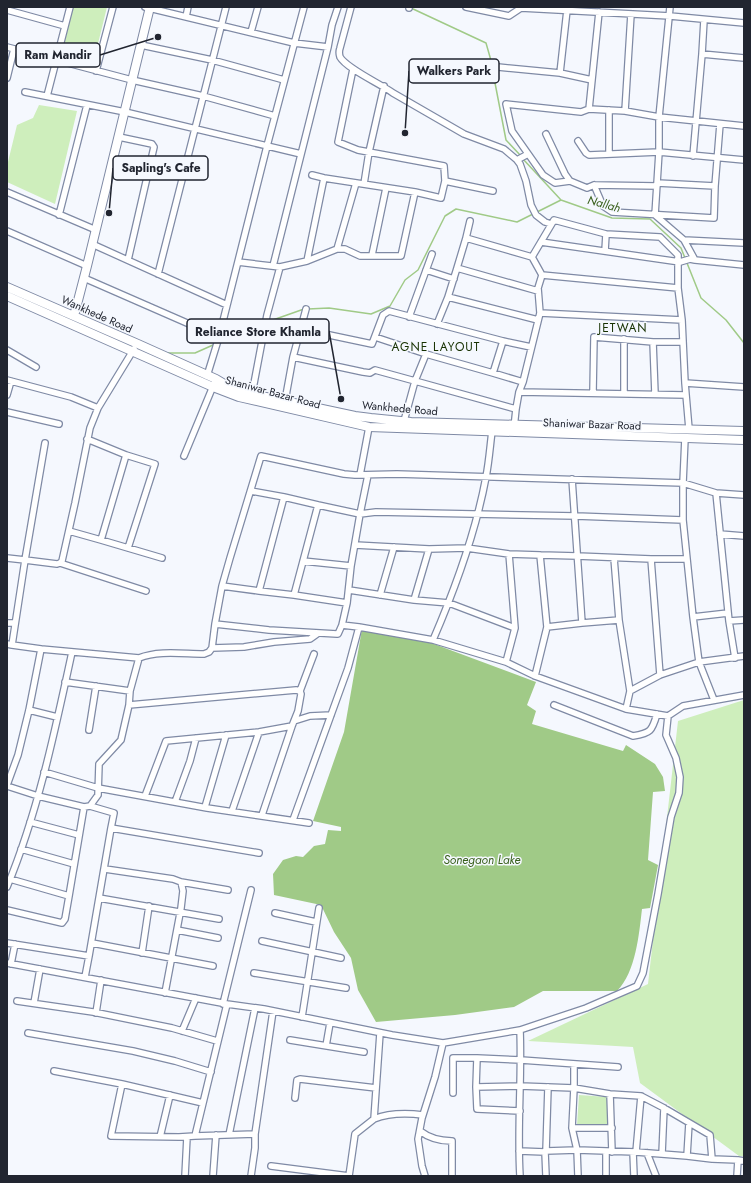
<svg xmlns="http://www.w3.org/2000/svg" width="751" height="1183" font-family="Jost,sans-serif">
	<rect width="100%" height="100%" fill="#f5f8fe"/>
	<path fill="#ceeebc" d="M73,7H107L93,64L61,57Z
		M39,105L77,111L55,204L7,182V166L17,125L33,118Z
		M744,700V1156H739L640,1083L633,1047L528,1041L648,984L678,721Z
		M579,1095L608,1097L609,1125H577Z"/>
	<path fill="#a0ca87" d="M362,629L426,641L536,682L527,705L536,711L532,724L623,751L626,745L655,764L663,777L665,791L653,792L648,860L658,865L650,908L642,909C639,934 636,972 617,991H543L514,1007L455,1015L376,1022L358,990L351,958L334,932L321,905L274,895L273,874L283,860L296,856L303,857L314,846L325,844L328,830L341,831V827L313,821L344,732Z"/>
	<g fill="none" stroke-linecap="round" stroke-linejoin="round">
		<path stroke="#a0ca87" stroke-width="1.5" d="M411,8L486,43L490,57L506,140L521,156
			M523,159L561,200L612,218L650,219L681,248L701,298L726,320L744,343
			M308,309L329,308L371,314L390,306L405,280L418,270L445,216L456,209L517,222L561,200
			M270,321L304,309
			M221,342L262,324
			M168,353H195L213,345"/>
		<defs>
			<path id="street" d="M145,7L294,43L328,47
				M351,7L340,48C339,51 339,54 340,57C347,69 381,84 393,93L464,134L504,149L517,160L520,164L526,181L531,205L536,215L545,222L551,224
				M466,7L509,16L521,8L670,16L744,23
				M670,7L659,117L744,126
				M409,8V7
				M7,10L65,26
				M567,10L560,73L592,80
				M599,12L589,109L625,111
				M631,14L625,111L659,117V152L744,160
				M186,17L188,7
				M704,20L702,54L744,58
				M251,32L258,7
				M141,45L212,60L284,80
				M7,47L132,80L203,96L275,116
				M498,67L560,73
				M353,69L338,142L358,150L444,166L445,181L493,191
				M96,71L113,7
				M7,78L14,49
				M25,92L125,112L301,154
				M47,96L70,7
				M589,109L581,112L506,104L512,131L543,175L555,183L570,181L587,188L594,185L657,186
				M609,110V154
				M546,134L565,174L570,181
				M119,137L152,144L154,147L128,260
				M578,141L586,153L589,155L659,152L655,215L684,240L744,243
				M693,156L702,54
				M517,160L528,154
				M312,175L324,178L415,192L441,198L445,181
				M657,183L715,186
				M364,184L369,152L384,86
				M594,185L603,206L612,212L714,218L715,186L720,124
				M7,192L96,230
				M59,215L87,105
				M470,221L466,238L532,257L542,275L538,288L540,313L523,382
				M7,231L87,266
				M466,238L457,268L538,291
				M684,240L695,260L744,265
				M541,242L680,262L690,259L695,260
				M92,244L227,305
				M337,249H345L360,256H401L415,192
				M605,251L606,234
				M372,255L386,188
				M532,257L554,220L606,234L660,237L678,255V288L682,320L685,383
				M307,261L324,178
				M238,262L280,267L307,261L337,249L356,183
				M273,266L328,47L332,25L338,7
				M457,268L448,297L538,320
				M426,270L454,279
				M158,274L226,7
				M542,275L678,288
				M84,278L219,337
				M540,313L682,320
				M409,317L432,254
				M437,324L448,297
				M301,329L372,344L383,315L389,311L503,341L493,373L426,354L375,337
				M624,339V393
				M503,341L531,347
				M653,342L655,394
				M7,350L36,367
				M293,357L306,309
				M493,373L523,382L519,392
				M207,376L219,337L267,146L304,7
				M7,380L71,397L98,408
				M593,392L594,337L653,342H683
				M252,394L267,315L280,267
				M7,395L11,381
				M285,401L293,357L363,372L370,373L375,370L415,381L426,354
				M7,412L59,424
				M404,421L415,381L516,409
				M514,428L516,409L519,392L686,395
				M689,429L685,383L744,387
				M685,438L683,483L716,493L744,495
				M126,455L155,464L128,548
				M184,456L216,379
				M360,475L369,427
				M572,479L582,623L619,620L630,691
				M716,493L729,621L735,658
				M318,505L360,514L368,475
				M69,531L101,540L126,455L87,439
				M720,534L744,536
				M101,540L162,558
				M355,545L429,549L467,548L509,554L540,555L577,556L651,559H687
				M509,554L515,628
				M7,558L25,560L45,443
				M614,558L619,620
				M651,559L660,675
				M60,563L146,591
				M351,566L360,514L376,512L576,516L683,520
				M222,586L259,591L284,497L251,491
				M349,590L414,600L429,549
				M259,591L294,595L318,505L284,497
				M294,595L347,603L351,566L303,561
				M380,595L394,547
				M414,600L449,603L515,628L506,662
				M693,617L728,613
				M729,621L744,620
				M7,623H15
				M342,625L347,603
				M547,627L582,623
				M433,640C455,589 476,531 486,477C489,462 490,447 492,431
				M7,644L12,645L25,560L57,564L60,563L62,561L75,503L90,428L98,408L134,349
				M12,645L41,649L139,658C159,650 183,654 204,654L209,652L212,648L215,624
				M212,648L244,647L274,642L310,639L317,634
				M535,676L547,627L540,555
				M65,682L130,691L139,658
				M300,691L314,654
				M129,705L296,690L300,691L301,694L298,711L292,726L259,732L166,741L145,796
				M554,705L633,736C651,733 652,731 657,714
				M626,709L535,676L506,662L433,640L359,627L342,625L338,634H337L269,630L215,624L222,586L230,558L261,456L344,474L355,475L397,474L683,483V520L693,617L699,662L744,656
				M29,710L57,717
				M668,716L626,709L630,691L660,675L699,662L714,700
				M294,721L310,716L331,715
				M89,730L96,686
				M44,772L98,788L207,808L309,823
				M7,785L18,755L29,710L41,649
				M7,786L38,796L84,807L90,806L114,813L111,828
				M175,802L190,761L196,738
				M90,806L98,795L99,764L121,740L129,705L130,691
				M205,807L226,735
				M232,811L259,732
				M262,815L292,726
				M293,820L348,668L359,627
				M30,822L79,835
				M21,849L74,864
				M105,869L173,879L181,882L183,891L181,908L165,993
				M10,879L69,896L84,807
				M181,882L228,890
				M7,887C38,812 55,731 72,652
				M99,898L219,919
				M7,910L62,923L65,919L69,896
				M275,913L316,922
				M177,930L218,938
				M262,941L341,958
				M7,943L89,956L111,828L259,853
				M92,943L213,966
				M142,953L149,906
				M7,963L227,1004L264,1009L392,1035L443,1043L520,1030
				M11,964L15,944
				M254,973L346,988
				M85,977L89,956
				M17,1001L93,1012L172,1028L217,1041
				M34,1003L40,969
				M223,1004L251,890
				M96,1013L101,980
				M302,1017L319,908
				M182,1031L196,998
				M28,1033L133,1051L175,1061L211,1072
				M290,1040L364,1052
				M326,1046L330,1023
				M574,1064V1088L520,1086L476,1087L477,1058L521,1060L618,1067
				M54,1071L122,1084L203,1103
				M122,1084L111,1136L179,1137L195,1136L227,1004
				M476,1087L477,1109L520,1111
				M453,1093V1058H477
				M610,1094L612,1152
				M295,1098L297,1080L300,1079L376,1088
				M374,1119C389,1113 407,1113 423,1115
				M572,1128L577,1150L578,1176
				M612,1128H572L574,1088L610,1094L641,1096L664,1108L710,1135L712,1159L687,1156L689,1123
				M420,1131C429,1138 440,1141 452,1141V1176
				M229,1135L255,1008
				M195,1136L255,1134L273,1011
				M160,1137L170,1095
				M519,1151L545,1152L546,1151L577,1150L636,1152L687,1156
				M546,1151L548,1087
				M545,1152L546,1176
				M633,1152L634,1176
				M636,1152L641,1096
				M647,1153L656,1176
				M662,1154L664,1108
				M712,1159L738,1160
				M271,1166L349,1176
				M185,1176L187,1137
				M213,1176L216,1135
				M251,1176L255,1148V1134
				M349,1176L355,1134L374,1119L380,1033
				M425,1176L422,1166L418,1139L422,1118L435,1077L443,1043
				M520,1176C517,1127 522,1079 520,1030L586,1008L637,986L643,973L658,894L671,817L679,793L680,777L676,758L666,735L668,716L683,706L744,695
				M606,1176V1151
				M737,1176L738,1160L744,1161"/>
			<path id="secondary" d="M7,287L138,344L216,379L231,388L252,394L355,416L371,418L411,422L744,431
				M7,296L213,387L239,397L369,427L744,440
				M74,316L87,266L150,7"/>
		</defs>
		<use href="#street" stroke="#7f8aa5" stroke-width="8"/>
		<use href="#secondary" stroke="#7f8aa5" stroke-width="10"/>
		<use href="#street" stroke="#fff" stroke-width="5.5"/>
		<use href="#secondary" stroke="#fff" stroke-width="8"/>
	</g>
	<g text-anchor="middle" stroke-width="3" stroke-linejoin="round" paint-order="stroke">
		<g font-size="11" fill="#212530" stroke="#f5f8fe">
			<text transform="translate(97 314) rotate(24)" y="4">Wankhede Road</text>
			<text transform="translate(273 392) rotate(15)" y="4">Shaniwar Bazar Road</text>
			<text transform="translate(400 408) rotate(5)" y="4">Wankhede Road</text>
			<text transform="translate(592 424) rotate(2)" y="4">Shaniwar Bazar Road</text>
		</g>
		<g font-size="12" font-style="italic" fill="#39601d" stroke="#f5f8fe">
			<text transform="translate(604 204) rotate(15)" y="4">Nallah</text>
			<text x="482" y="864">Sonegaon Lake</text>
		</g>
		<g font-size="12" letter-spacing="1" fill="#173101" stroke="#f5f8fe">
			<text x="623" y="332">JETWAN</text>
			<text x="436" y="351">AGNE LAYOUT</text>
		</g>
	</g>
	<path fill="none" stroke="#212530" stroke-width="1.5" d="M158 37L100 55M405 133L409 71M109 213L113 168M341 399L329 331"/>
	<g fill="#212530" stroke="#f5f8fe" stroke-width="1.5">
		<circle cx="158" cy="37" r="4"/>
		<circle cx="405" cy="133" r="4"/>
		<circle cx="109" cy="213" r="4"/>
		<circle cx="341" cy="399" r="4"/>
	</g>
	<g fill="#f5f8fe" stroke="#212530" stroke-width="1.5">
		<rect x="16" y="43" width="84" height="24" rx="4"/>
		<rect x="409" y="59" width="90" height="24" rx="4"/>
		<rect x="113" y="156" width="95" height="24" rx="4"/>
		<rect x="187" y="319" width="142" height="24" rx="4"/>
	</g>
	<g font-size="12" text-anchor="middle" font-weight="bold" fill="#212530">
		<text x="58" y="59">Ram Mandir</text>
		<text x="454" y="75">Walkers Park</text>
		<text x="161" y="172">Sapling's Cafe</text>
		<text x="258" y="336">Reliance Store Khamla</text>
	</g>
	<rect width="751" height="1183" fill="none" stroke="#212530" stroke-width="16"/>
</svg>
